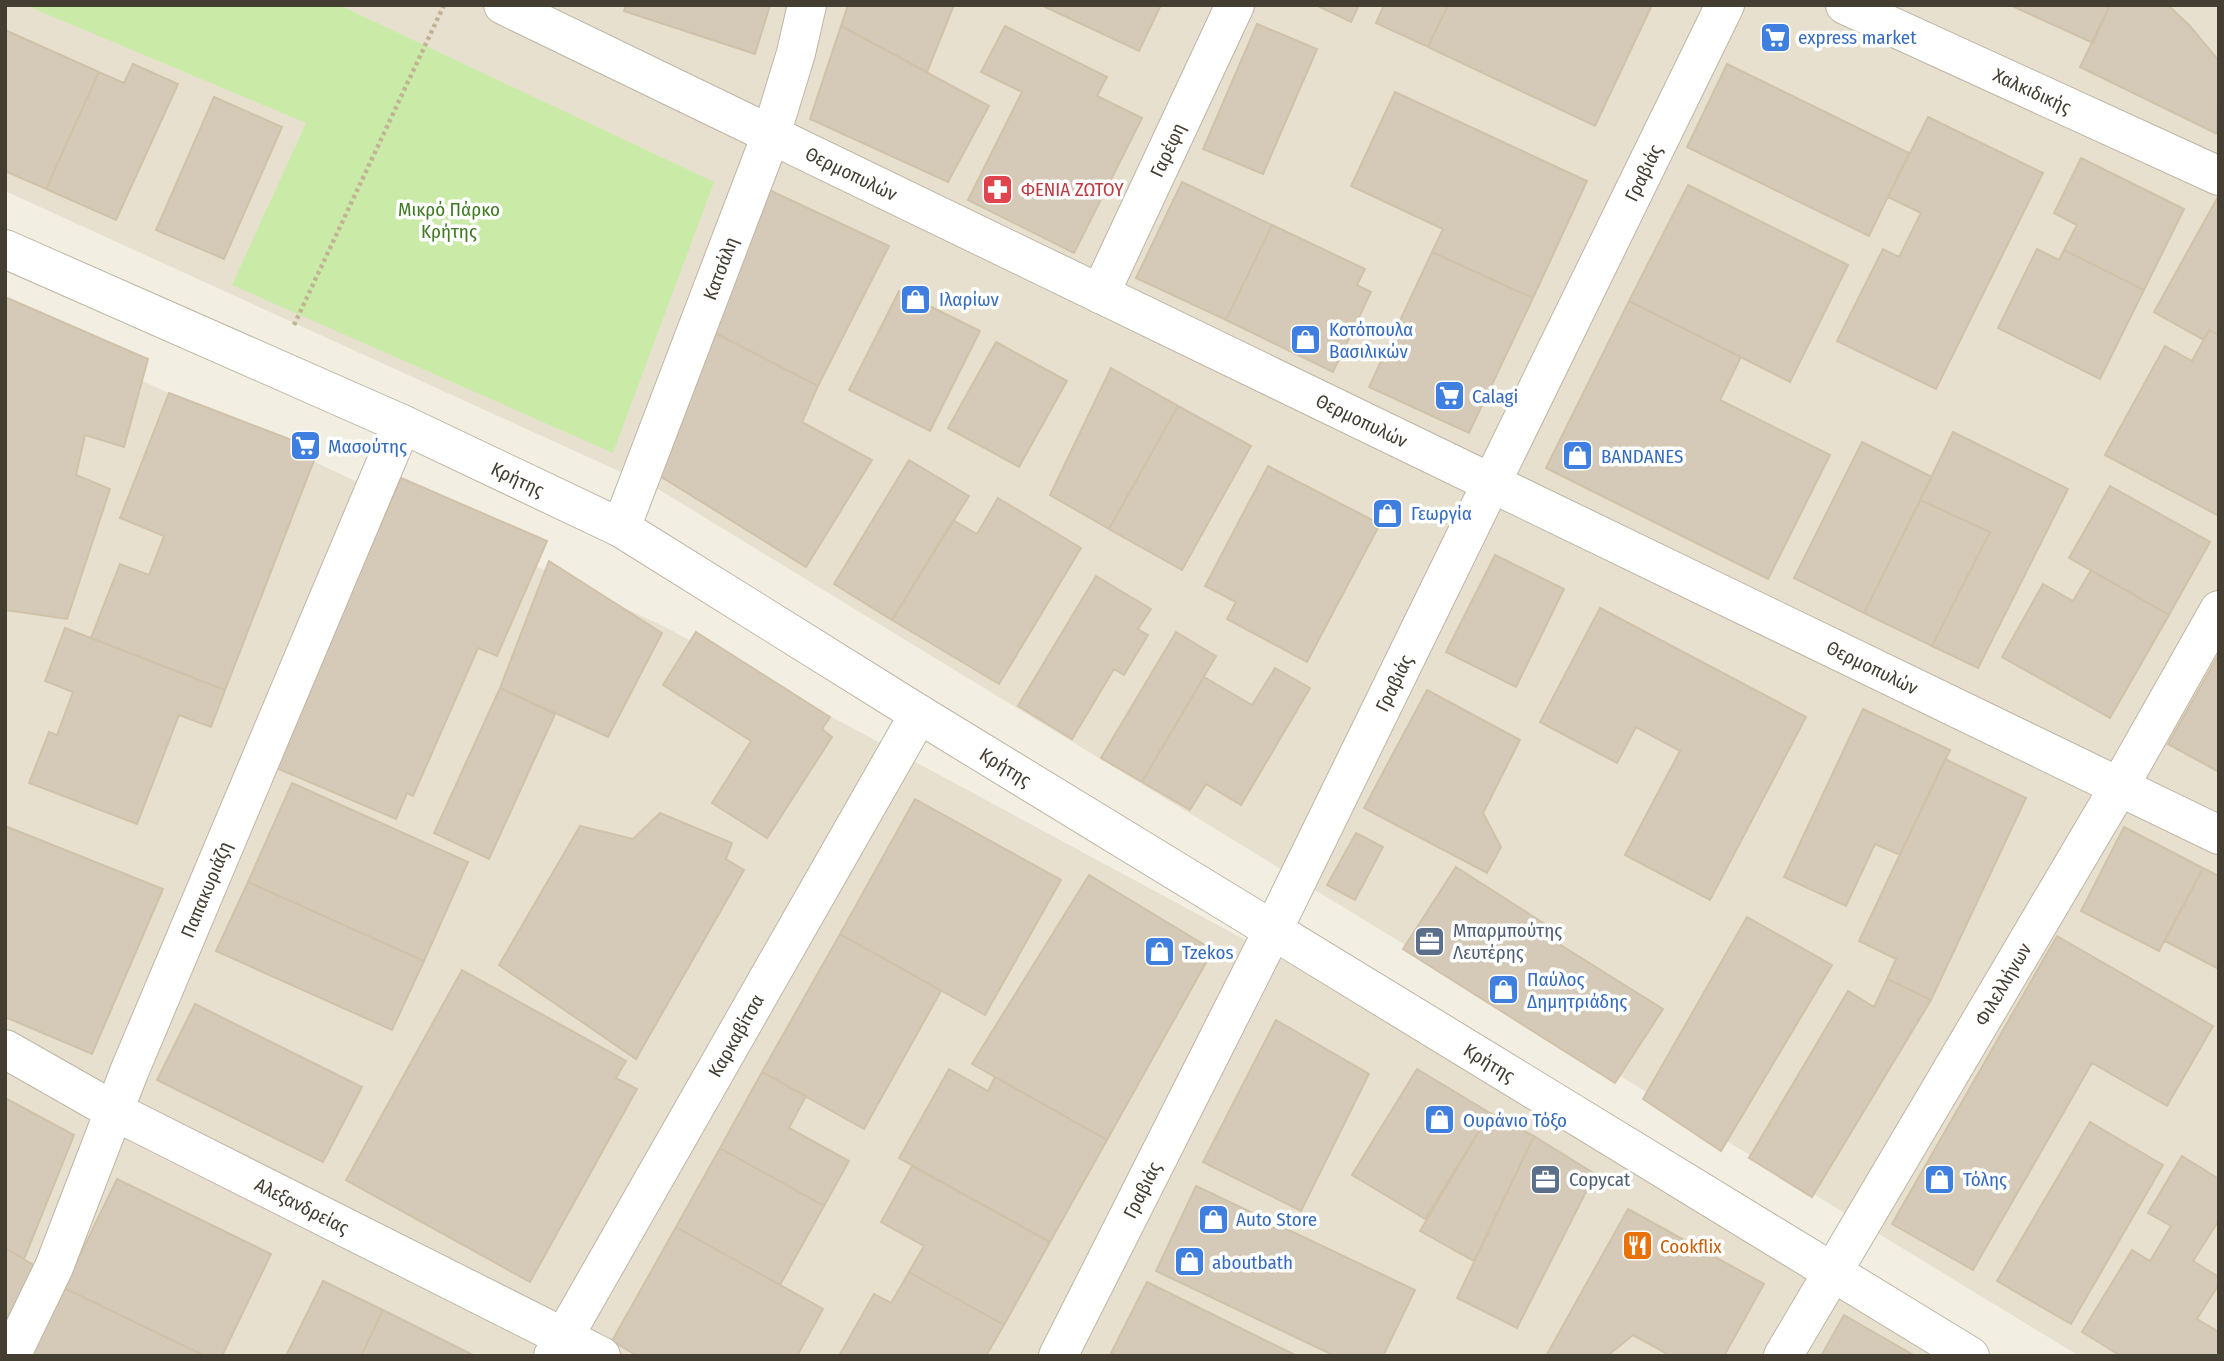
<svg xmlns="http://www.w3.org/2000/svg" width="2224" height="1361" font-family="'Fira Sans Condensed',sans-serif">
	<rect width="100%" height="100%" fill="#f3eee2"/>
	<path fill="#e7e0cf" d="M5,5H2219V1356H2079L658,489L5,191Z
		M5,316L665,627L1316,978L1933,1356H5Z"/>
	<path fill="#caeba7" d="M25,5H339L714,182L613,453L232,285L306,123Z"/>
	<path fill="#d4cab7" stroke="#d0c2a9" stroke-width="2" d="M626,5H770L755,54L624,11Z
		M848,5H954L927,72L841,26Z
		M1041,5H1161L1139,51Z
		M1316,5H1359L1351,22Z
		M1384,5H1448L1428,47L1376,23Z
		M1448,5H1652L1595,126L1428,47Z
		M2010,5H2110L2093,43Z
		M2110,5H2168L2190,26L2219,61L2217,134L2080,67Z
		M1257,24L1317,49L1263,174L1203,149Z
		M841,26L989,106L948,182L810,119Z
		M1005,26L1107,77L1097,96L1142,118L1074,253L968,200L1022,92L981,72Z
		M5,30L99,72L46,189L5,171Z
		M133,64L178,84L116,220L46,189L99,72L124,83Z
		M1727,64L1909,153L1869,236L1687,147Z
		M1395,92L1587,181L1533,298L1432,252L1443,229L1351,186Z
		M214,97L282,127L224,259L156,230Z
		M1928,117L2043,173L1936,389L1837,341L1883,249L1899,257L1921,213L1888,197Z
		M2081,158L2184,209L2144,290L2064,250L2077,225L2054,213Z
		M1182,182L1272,225L1226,320L1136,278Z
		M1688,185L1848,265L1790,382L1629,301Z
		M767,189L889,246L818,386L715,333Z
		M2219,195V335L2209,330L2204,340L2154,312Z
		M1272,225L1365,269L1357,285L1371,292L1333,372L1226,320Z
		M2037,249L2059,260L2064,250L2144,290L2100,379L1998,328Z
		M1432,252L1533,298L1469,433L1369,387Z
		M899,291L980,331L930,431L849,390Z
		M5,297L148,359L124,447L85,435L76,475L110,489L67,619L5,610Z
		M1629,301L1741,357L1720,400L1830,455L1768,579L1546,468Z
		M2209,330L2219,335V516L2105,455L2165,346L2192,361Z
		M715,333L818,386L802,422L872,460L806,567L660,476Z
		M996,342L1067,381L1019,467L948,428Z
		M1111,368L1178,406L1109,529L1050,495Z
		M169,393L318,450L225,690L91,638L120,564L149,575L164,536L120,518Z
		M1178,406L1251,446L1182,570L1109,529Z
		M1953,432L2068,489L1978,668L1932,646L1990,532L1920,500Z
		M1862,442L1932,477L1864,613L1794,578Z
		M909,460L969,496L892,620L834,584Z
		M1268,466L1380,524L1307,662L1227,619L1236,602L1205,586Z
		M401,478L547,541L497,656L478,648L413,796L407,793L396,819L274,767Z
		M2110,486L2210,542L2169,615L2069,558Z
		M998,498L1081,548L999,684L892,620L953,520L977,534Z
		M1920,500L1990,532L1932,646L1864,613Z
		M1495,555L1564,589L1516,687L1446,652Z
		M549,561L662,633L608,737L500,688Z
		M2091,570L2169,615L2110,718L2002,657L2043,584L2073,601Z
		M1096,576L1151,609L1138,629L1148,635L1124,675L1114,669L1072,739L1018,706Z
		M1600,608L1806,717L1710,900L1625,855L1680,751L1636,727L1617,763L1540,722Z
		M65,628L225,690L211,727L179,715L137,824L29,783L49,732L57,735L73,692L45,681Z
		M696,632L830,717L822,729L832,737L767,838L712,803L751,741L663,685Z
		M1176,632L1216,656L1142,782L1101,758Z
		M2219,654V772L2168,744Z
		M1275,668L1310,688L1241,805L1206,784L1190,810L1142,782L1204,677L1252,705Z
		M500,688L555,714L489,859L434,833Z
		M1427,690L1520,740L1483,813L1501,847L1487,873L1364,808Z
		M1863,709L1950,750L1900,855L1875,844L1846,906L1784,877Z
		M1945,759L2026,798L1931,1000L1887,979L1896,959L1859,941Z
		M292,783L468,862L424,961L248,882Z
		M915,799L1061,880L985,1015L840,934Z
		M660,813L732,843L726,859L744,870L636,1059L499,965L580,826L633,839Z
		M5,826L163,889L92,1054L5,1017Z
		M2124,827L2203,868L2159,951L2081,911Z
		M1356,833L1383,847L1355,900L1327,885Z
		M1456,867L1548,926L1543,934L1663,1009L1615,1083L1403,949Z
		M2203,868L2219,876V969L2165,941Z
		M1089,875L1213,950L1107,1140L972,1064Z
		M248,882L424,961L392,1030L216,951Z
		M1747,917L1832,965L1721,1151L1643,1099Z
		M840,934L941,991L864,1129L762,1072Z
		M2057,936L2213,1026L2167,1106L2092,1063L1973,1270L1892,1224Z
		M462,970L626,1061L616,1078L637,1089L530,1282L346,1180Z
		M1887,979L1931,1000L1812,1197L1749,1158L1848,991L1874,1007Z
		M195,1004L362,1087L323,1162L157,1080Z
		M1276,1020L1369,1074L1301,1211L1203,1162Z
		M949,1069L988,1091L995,1077L1107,1140L1050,1242L899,1158Z
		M1417,1069L1490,1113L1425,1219L1352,1175Z
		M762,1072L806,1096L789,1128L849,1161L824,1206L720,1148Z
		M5,1098L74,1135L24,1259L5,1248Z
		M1490,1113L1534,1136L1474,1261L1420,1231Z
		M2090,1122L2163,1165L2071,1324L1997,1281Z
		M1534,1136L1595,1174L1517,1328L1457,1298Z
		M720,1148L824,1206L780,1285L676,1227Z
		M2182,1156L2219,1179V1220L2193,1261L2219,1277V1284L2197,1319L2219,1332V1356H2121L2082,1332L2132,1250L2150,1261L2171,1226L2148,1213Z
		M912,1166L1050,1242L1004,1325L909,1272L924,1246L881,1222Z
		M117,1179L271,1254L222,1356H205L64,1288Z
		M1196,1186L1415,1290L1383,1356H1335L1156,1271Z
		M1628,1209L1764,1284L1724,1356H1671L1633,1335L1607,1356H1546Z
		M676,1227L823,1309L797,1356H638L612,1341Z
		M5,1248L37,1267L5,1321Z
		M909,1272L1004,1325L986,1356H839L874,1294L891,1303Z
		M323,1281L383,1310L361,1356H286Z
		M1147,1282L1297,1356H1117L1111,1353Z
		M64,1288L205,1356H31Z
		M383,1310L475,1356H361Z
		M1844,1315L1915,1356H1821Z"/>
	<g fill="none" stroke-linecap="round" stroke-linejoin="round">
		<defs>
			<g id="minor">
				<path id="s1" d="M503,5L2219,835"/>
				<path id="s2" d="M1845,5L2219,176"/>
				<path id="s3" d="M5,249L402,424L621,528L919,714L1970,1356"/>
				<path id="s4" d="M1100,294L1235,5"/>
				<path id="s5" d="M621,528L771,135L796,53L807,5"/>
				<path id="s6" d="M5,1049L114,1111L601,1356"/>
				<path id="s7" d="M11,1356L54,1267L129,1072L402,424"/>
				<path id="s8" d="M553,1356L919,714"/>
				<path id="s9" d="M1058,1356L1273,930L1725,5"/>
				<path id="s10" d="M1783,1356L2119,787L2219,610"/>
			</g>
		</defs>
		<use href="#minor" stroke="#beb6a4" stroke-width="40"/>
		<path stroke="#c1b394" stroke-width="4.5" stroke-dasharray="3.5 3.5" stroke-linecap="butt" d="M294,325L444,5"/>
		<use href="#minor" stroke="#fff" stroke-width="38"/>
	</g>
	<defs>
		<symbol id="supermarket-square" viewBox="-11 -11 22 22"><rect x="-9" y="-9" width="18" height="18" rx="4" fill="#3f7fe0" stroke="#fff"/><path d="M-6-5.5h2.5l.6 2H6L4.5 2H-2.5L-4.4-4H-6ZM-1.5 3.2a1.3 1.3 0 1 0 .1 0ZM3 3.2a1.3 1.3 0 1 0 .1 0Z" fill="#fff"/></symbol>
		<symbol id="pharmacy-square" viewBox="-11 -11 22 22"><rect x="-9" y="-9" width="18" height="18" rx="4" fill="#e0444e" stroke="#fff"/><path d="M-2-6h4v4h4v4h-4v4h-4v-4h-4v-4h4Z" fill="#fff"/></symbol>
		<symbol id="shop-square" viewBox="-11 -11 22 22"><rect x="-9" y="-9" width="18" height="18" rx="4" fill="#3f7fe0" stroke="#fff"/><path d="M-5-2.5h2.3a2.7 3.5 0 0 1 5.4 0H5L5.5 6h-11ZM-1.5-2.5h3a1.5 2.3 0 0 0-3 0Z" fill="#fff"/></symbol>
		<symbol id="office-square" viewBox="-11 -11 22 22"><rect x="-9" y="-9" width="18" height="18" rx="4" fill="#5c6f8a" stroke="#fff"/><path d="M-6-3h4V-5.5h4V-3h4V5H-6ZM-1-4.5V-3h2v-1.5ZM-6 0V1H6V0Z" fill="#fff"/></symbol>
		<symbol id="restaurant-square" viewBox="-11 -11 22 22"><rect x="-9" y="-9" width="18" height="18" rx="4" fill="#e8710a" stroke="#fff"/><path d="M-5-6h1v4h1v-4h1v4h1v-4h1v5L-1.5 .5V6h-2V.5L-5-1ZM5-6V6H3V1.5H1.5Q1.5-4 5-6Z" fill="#fff"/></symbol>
	</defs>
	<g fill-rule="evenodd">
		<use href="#supermarket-square" x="1758" y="20" width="35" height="35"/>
		<use href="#pharmacy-square" x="980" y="172" width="35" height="35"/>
		<use href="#shop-square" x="898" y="282" width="35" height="35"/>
		<use href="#shop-square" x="1288" y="322" width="35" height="35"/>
		<use href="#supermarket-square" x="1432" y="378" width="35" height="35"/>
		<use href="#supermarket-square" x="288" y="428" width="35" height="35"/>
		<use href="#shop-square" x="1560" y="438" width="35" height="35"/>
		<use href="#shop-square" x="1370" y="496" width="35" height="35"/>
		<use href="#office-square" x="1412" y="924" width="35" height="35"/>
		<use href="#shop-square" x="1142" y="934" width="35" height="35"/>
		<use href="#shop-square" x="1486" y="972" width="35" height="35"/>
		<use href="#shop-square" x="1422" y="1102" width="35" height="35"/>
		<use href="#office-square" x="1528" y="1162" width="35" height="35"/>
		<use href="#shop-square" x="1922" y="1162" width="35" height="35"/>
		<use href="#shop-square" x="1196" y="1202" width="35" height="35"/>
		<use href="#restaurant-square" x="1620" y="1228" width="35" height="35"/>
		<use href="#shop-square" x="1172" y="1244" width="35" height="35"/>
	</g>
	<g text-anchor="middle" stroke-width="7" stroke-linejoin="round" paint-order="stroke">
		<g font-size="19" fill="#366cbe" stroke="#fff" text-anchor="start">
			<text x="1798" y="44">express market</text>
			<text x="939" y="306">Ιλαρίων</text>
			<text x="1329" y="336">Κοτόπουλα<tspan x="1329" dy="22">Βασιλικών</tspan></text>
			<text x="1472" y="403">Calagi</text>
			<text x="328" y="453">Μασούτης</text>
			<text x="1601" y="463">BANDANES</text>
			<text x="1411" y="520">Γεωργία</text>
			<text x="1182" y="959">Tzekos</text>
			<text x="1527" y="986">Παύλος<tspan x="1527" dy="22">Δημητριάδης</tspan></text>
			<text x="1463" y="1127">Ουράνιο Τόξο</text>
			<text x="1963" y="1186">Τόλης</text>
			<text x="1236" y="1226">Auto Store</text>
			<text x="1212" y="1269">aboutbath</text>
		</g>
		<g font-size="19" fill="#443e32" stroke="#fff">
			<text dy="7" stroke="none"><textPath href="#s2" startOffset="206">Χαλκιδικής</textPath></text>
			<text dy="7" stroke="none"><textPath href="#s4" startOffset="159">Γαρέφη</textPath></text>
			<text dy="7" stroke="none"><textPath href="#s9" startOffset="1320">Γραβιάς</textPath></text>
			<text dy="7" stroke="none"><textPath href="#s1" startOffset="387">Θερμοπυλών</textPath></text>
			<text dy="7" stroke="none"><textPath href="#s5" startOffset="278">Κατσάλη</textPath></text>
			<text dy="7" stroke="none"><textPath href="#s1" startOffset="954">Θερμοπυλών</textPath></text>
			<text dy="7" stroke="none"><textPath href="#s3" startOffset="562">Κρήτης</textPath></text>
			<text dy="7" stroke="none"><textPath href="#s1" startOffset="1521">Θερμοπυλών</textPath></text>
			<text dy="7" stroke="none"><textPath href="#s9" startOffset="752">Γραβιάς</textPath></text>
			<text dy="7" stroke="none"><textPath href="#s3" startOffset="1129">Κρήτης</textPath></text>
			<text dy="7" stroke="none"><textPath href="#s7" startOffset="506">Παπακυριάζη</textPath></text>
			<text dy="7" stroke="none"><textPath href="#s10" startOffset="432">Φιλελλήνων</textPath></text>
			<text dy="7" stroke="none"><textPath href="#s8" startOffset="369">Καρκαβίτσα</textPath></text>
			<text dy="7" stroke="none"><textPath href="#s3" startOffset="1696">Κρήτης</textPath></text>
			<text dy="7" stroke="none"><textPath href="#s9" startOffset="186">Γραβιάς</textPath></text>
			<text dy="7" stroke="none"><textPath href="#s6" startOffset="336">Αλεξανδρείας</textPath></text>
		</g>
		<g font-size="19" fill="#be3a42" stroke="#fff" text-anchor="start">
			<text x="1021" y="196">ΦΕΝΙΑ ΖΩΤΟΥ</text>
		</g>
		<g font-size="19" fill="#417a22" stroke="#fff">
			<text x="449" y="216">Μικρό Πάρκο<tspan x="449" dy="22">Κρήτης</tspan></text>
		</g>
		<g font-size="19" fill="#4e5e75" stroke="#fff" text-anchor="start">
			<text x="1453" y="937">Μπαρμπούτης<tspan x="1453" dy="22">Λευτέρης</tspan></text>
			<text x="1569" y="1186">Copycat</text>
		</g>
		<g font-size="19" fill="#c56008" stroke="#fff" text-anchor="start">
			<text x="1660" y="1253">Cookflix</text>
		</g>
	</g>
	<rect width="2224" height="1361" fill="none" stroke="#443e32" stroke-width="14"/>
</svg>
